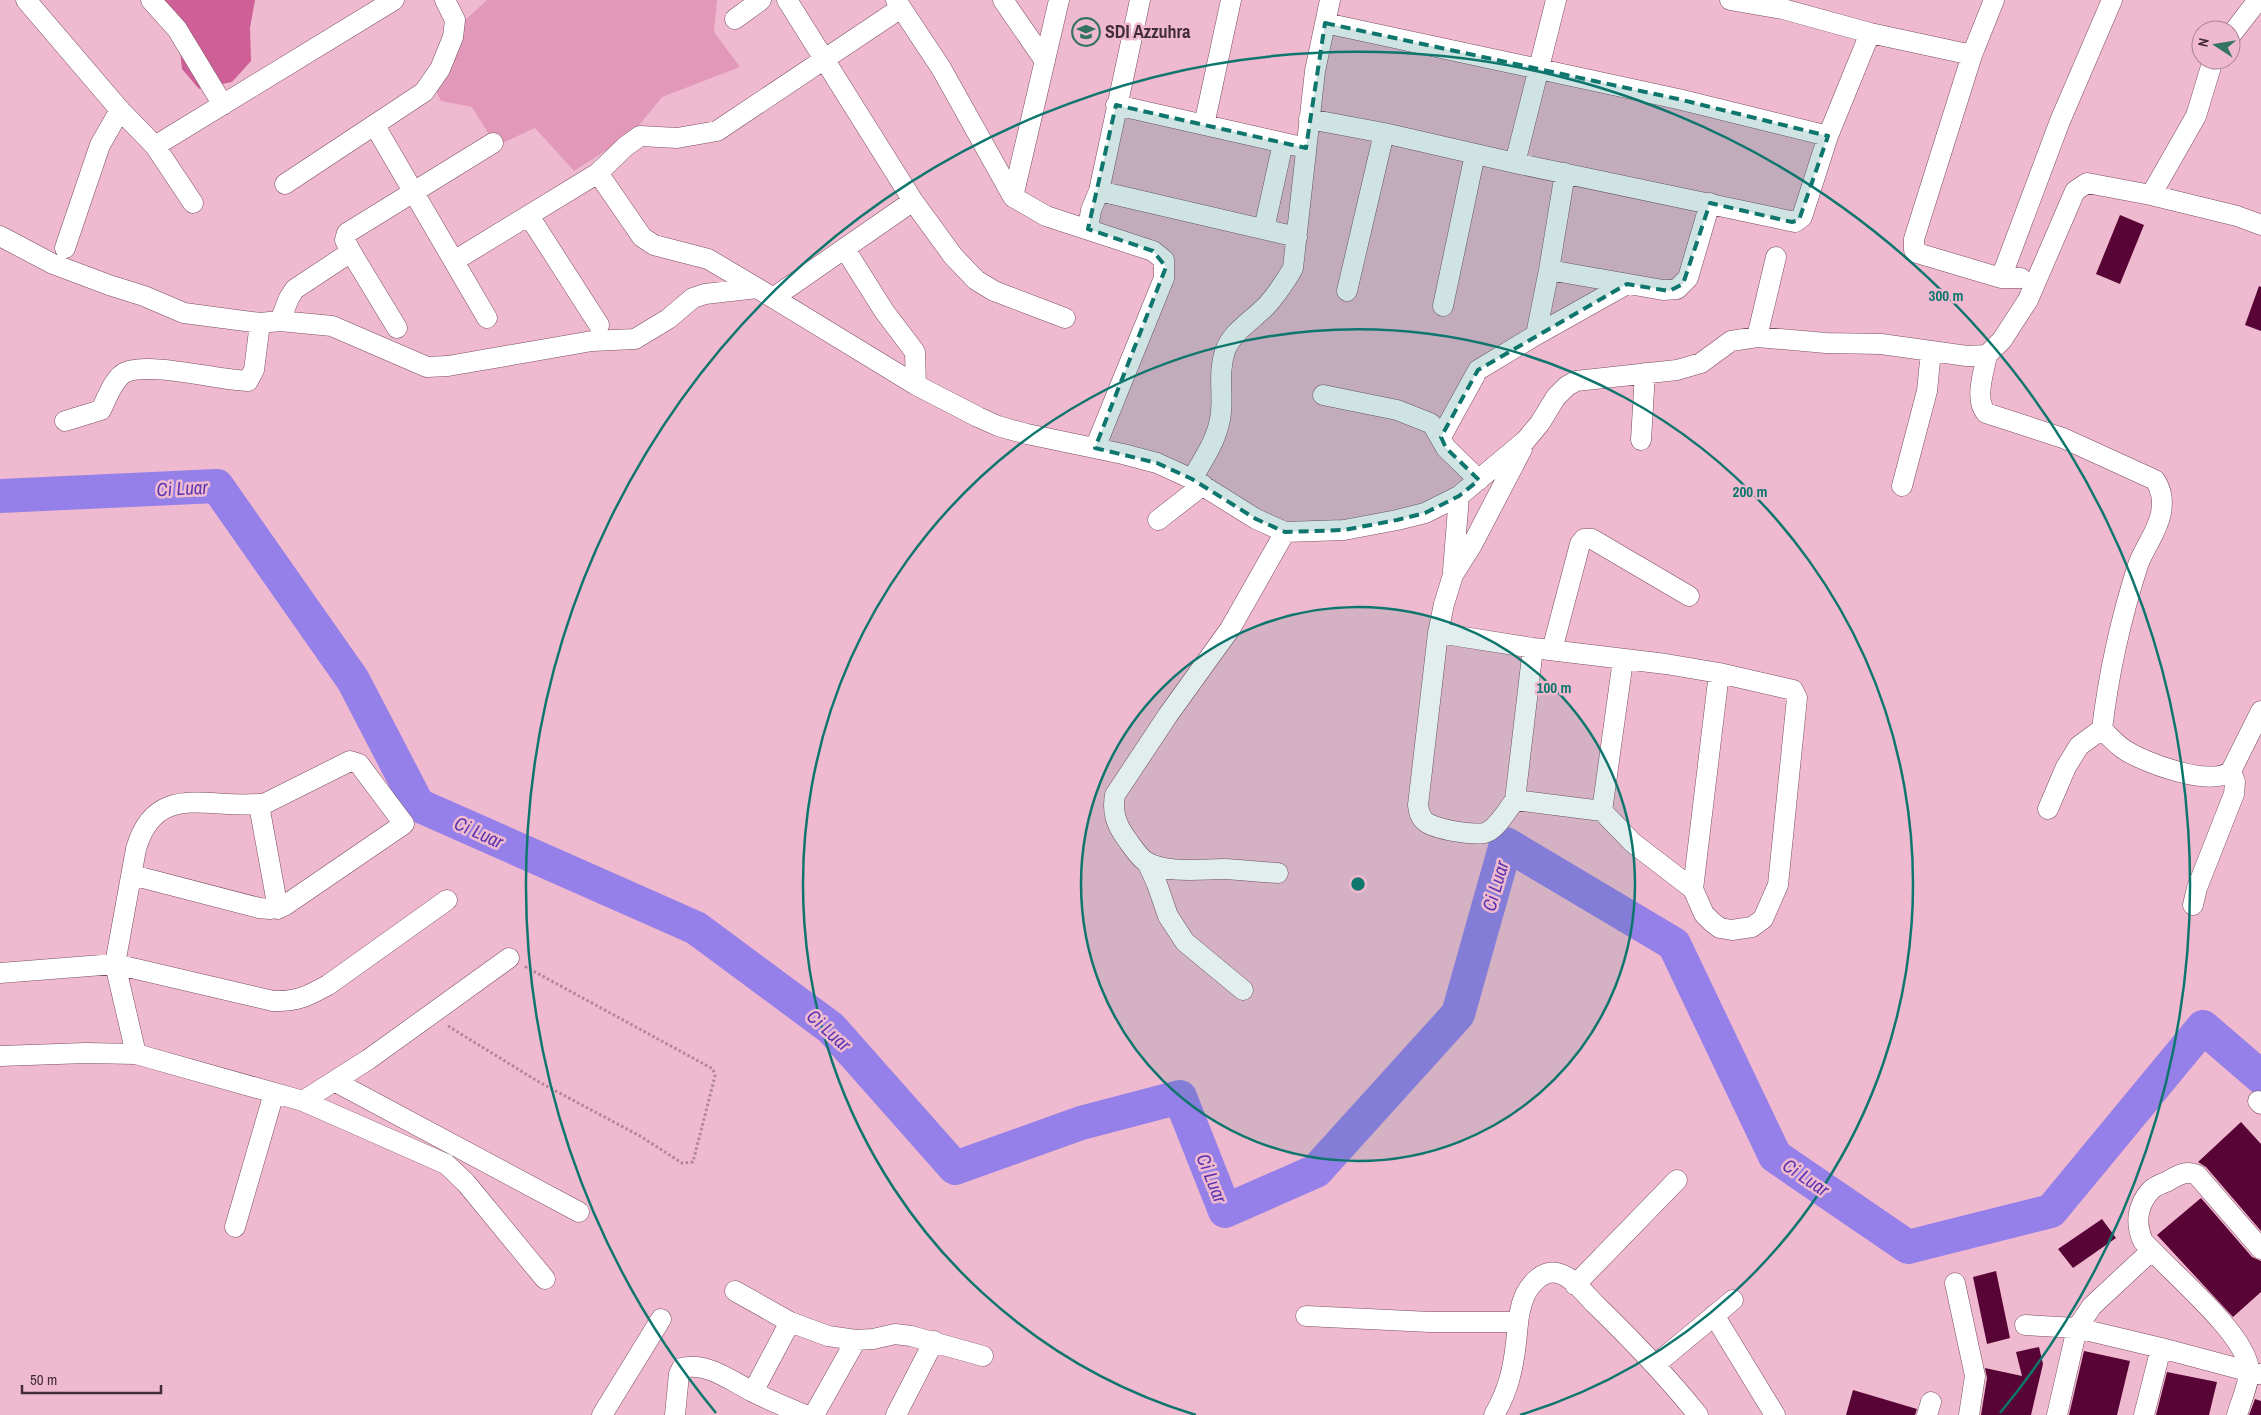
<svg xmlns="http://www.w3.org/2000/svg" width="2261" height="1415" font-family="'Archivo Narrow',sans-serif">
	<rect width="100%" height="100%" fill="#efbad0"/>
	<path fill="#e299b9" d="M487,0H717L714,32L740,67L662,97L632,134L574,171L535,128L496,146L472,107L441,101L434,87L465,20Z"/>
	<path fill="#cf6097" d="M163,0H255L250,28L251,61L232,82L199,89L182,69L176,12Z"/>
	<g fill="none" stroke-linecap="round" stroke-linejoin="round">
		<path stroke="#957fe8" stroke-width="34" d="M0,496L217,486L353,680L418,805L696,928L831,1028L955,1168L1081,1123L1180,1097L1225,1211L1316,1171L1458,1014L1506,844L1674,944L1775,1156L1908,1247L2051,1211L2203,1027L2261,1077"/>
	</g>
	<path fill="#580436" d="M2120,215L2144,225L2120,284L2096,274Z
		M2259,286L2261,287V331L2245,325Z
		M2241,1122L2261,1144V1231L2206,1167L2198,1162Z
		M2201,1198L2252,1257L2261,1261V1292L2233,1317L2157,1235Z
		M2102,1219L2116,1238L2073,1268L2058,1249Z
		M1996,1271L2010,1338L1987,1344L1973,1277Z
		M2039,1347L2043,1364L2031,1415H1981L1987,1378L1985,1368L2022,1376L2016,1352Z
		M2084,1351L2130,1361L2117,1415H2069Z
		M2167,1372L2217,1382L2209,1415H2156Z
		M1853,1390L1917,1409L1915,1415H1846Z
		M2255,1399L2261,1401V1415H2249Z"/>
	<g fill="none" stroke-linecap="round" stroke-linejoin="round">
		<defs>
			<path id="minor" d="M26,0L120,110L155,146L193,203
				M151,0L177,29L223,105
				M787,0L913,201L953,256L976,280L994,291L1065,318
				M896,0L941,68L1013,197L1046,216L1153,251L1164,260V278L1095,448
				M1003,0L1045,61
				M1730,0L1783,9L1870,33L1972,55
				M1994,0L1972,55L1914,239V250L1917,253L2001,278H2021
				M735,19L761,0
				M1325,23L1678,99L1828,136
				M2231,35L2258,0
				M1116,105L1306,148
				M1309,119L1384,133L1515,163L1795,222L1802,217L1828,136L1870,33
				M1204,125L1231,0
				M375,126L487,318
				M155,146L394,0
				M1515,163L1556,0
				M598,173L642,237L654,245L708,259L757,288
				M285,184L424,92L440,69L453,37L455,20L445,0
				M1099,191L1297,237
				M2151,195L2196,116L2213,60
				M1013,197L1059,0
				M529,216L599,325
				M1088,229L1091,210L1099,191L1140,0
				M1264,229L1283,143
				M0,236L53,264L109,285L144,296L184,313L260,323L280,321L332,326L427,367L448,366L592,341L635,339L668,319L693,298L705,294L757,288L916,385L978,417L998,426L1027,434L1123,454L1157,463L1192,479L1256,519L1285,532L1344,530L1397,520L1425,513L1459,496L1526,440L1540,423L1556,397L1567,386L1576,381L1677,370L1701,363L1731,341L1757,337L1826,343L1881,344L1967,356L1987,355L2002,340L2028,300L2075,191L2087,183L2151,195L2237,216L2261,225
				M65,248L100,145L120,110
				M845,249L884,311L915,352L916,385
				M454,261L598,173L626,146L640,136L677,138L717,131L901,8
				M1549,270L1663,290L1677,289L1688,278L1710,203
				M2001,278L2060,121L2112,0
				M1347,291L1384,133
				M773,298L913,201
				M1443,306L1475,154
				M280,321L289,298L295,289L351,252
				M397,328L351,252L345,240L347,233L493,143
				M1536,335L1549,270L1565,173
				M1757,337L1776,257
				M1987,355C1984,372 1974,399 1986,413L2063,438L2155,480C2162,491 2163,500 2161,513C2158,531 2144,548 2138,565C2120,621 2109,671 2102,729L2079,746L2066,767L2048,809
				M1323,395L1397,410L1430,423L1434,427L1446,448L1479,480
				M65,421L101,410C107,398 114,377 126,372C152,362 217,380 248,381L254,370L260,323
				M1441,437L1478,370L1536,335L1627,284
				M1641,440L1645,373
				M1192,479C1204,458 1219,437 1221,412C1223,391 1218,373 1225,351C1232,331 1255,319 1269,303C1278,292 1286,281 1293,268L1315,71L1330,0
				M1902,486L1927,391L1931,351
				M1158,520L1203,485
				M1453,571L1459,496
				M1438,633L1533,648L1666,664L1719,673L1793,690L1797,698L1778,885L1763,919L1752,927L1732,930L1720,928L1712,922L1704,914L1693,889L1633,843L1602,811L1515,800C1508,809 1498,827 1487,832C1478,837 1434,829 1426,822C1420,818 1419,812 1418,805L1438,633L1444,604L1453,575L1472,545L1522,449
				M1552,650L1580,544L1584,539H1592L1689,596
				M2102,729C2108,735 2114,742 2122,748C2141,762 2211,788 2231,771L2261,711
				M1515,800L1533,648
				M259,805L278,909
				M1602,811L1623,660
				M1147,862L1157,884L1168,916L1185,942L1243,990
				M1278,873C1260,872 1242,870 1224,869C1203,869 1164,874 1145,861C1137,855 1132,846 1126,838C1116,824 1112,812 1115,795L1168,715L1230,629L1285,532
				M132,875L259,908L270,909L284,906L404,824L359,764L350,761L266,803C213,812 156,778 136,849L115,964L136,1054
				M1693,889L1719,673
				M2193,905L2197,888L2234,794L2235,782L2231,771
				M0,973L115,964L273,1001C297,1002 308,996 328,985L447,900
				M0,1056L86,1053L136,1054L303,1101L446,1164L466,1183L545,1279
				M334,1081L579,1212
				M303,1101L369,1059L509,958
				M2258,1101L2261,1104
				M235,1227L274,1093
				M1955,1283L1975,1376L1969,1415
				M1575,1285L1677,1180
				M735,1291L790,1322L828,1336L856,1340L873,1339L895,1334L911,1336L983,1356
				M1714,1315L1775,1415
				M1306,1316L1430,1322H1517
				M2025,1325L2077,1328L2161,1348L2259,1374
				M1656,1364L1733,1300
				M753,1392L790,1322
				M602,1415L661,1319
				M675,1415L679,1374L682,1368C707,1361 734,1383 755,1393C771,1401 788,1408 805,1415
				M814,1415L856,1340
				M896,1415L934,1341
				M1494,1415C1508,1391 1513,1370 1516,1343C1518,1326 1518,1311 1525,1295C1531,1283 1543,1270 1557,1273C1572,1276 1585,1294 1595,1304C1631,1339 1666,1375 1698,1415
				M1927,1415L1931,1402
				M2057,1415L2077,1328L2092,1306L2151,1251
				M2144,1415L2161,1348
				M2237,1415C2240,1404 2250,1381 2249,1370C2247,1334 2168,1270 2143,1241C2135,1224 2137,1205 2151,1190C2155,1186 2163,1183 2168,1181C2178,1175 2187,1170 2197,1175L2261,1249"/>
		</defs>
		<use href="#minor" stroke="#7a4d61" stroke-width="21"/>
		<path stroke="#b18798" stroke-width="3" stroke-dasharray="2.5 2.5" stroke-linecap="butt" d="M448,1026L539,1082L640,1136L682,1163L693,1162L715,1076L713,1069L524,966"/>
		<use href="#minor" stroke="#fff" stroke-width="20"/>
	</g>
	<path fill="#0f766e" fill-opacity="0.2" stroke="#0f766e" stroke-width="4" stroke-dasharray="10 6" stroke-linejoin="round" d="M1325,23L1678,99L1828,136L1799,220L1792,222L1710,203L1683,284L1669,291L1627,284L1478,370L1441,437L1446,448L1479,480L1459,496L1425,513L1397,520L1344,530L1285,532L1256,519L1192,479L1157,463L1095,448L1166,267L1153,251L1088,229L1116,105L1306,148Z"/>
	<circle cx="1358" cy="884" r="277" fill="#0f766e" fill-opacity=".12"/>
	<g fill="none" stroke="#0f766e" stroke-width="2.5">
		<circle cx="1358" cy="884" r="277"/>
		<path d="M1196 1415A555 555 0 1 1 1520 1415"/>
		<path d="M716 1413A832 832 0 1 1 2000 1413"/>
	</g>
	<defs>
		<symbol id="school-ring" viewBox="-11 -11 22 22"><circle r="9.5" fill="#efbad0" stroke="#357361" stroke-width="1.5"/><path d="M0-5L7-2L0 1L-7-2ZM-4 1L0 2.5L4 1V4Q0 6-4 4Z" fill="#357361"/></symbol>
	</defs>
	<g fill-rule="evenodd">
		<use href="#school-ring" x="1070" y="16" width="32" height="32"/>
	</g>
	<g text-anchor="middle" stroke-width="5" stroke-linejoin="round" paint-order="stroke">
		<g font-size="18" font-weight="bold" fill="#422d36" stroke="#efbad0" text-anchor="start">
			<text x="1105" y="38">SDI Azzuhra</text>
		</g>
		<g font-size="19" font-style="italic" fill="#5b35af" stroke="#efbad0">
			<text transform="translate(182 488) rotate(-3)" y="7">Ci Luar</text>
			<text transform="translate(479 832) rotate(24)" y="7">Ci Luar</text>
			<text transform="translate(1495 886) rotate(-74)" y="7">Ci Luar</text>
			<text transform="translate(829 1030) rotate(42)" y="7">Ci Luar</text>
			<text transform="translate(1806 1177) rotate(34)" y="7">Ci Luar</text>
			<text transform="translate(1212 1178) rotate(68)" y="7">Ci Luar</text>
		</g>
	</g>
	<circle cx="1358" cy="884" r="8" fill="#0f766e" stroke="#efbad0" stroke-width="2.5"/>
	<g font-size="15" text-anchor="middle" font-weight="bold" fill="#0f766e" stroke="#efbad0" stroke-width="5" stroke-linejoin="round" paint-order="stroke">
		<text x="1946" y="301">300 m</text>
		<text x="1750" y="497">200 m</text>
		<text x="1554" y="693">100 m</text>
	</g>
	<g transform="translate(2216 45) rotate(282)"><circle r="24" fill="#efbad0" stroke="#aa8292"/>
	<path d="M0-4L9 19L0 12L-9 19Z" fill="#357361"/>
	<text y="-8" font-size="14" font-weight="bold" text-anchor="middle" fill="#422d36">N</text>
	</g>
	<path d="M22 1385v8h139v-8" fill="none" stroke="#422d36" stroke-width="2.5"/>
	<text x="30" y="1385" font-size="15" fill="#422d36" stroke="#efbad0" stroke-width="4" paint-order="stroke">50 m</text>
</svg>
